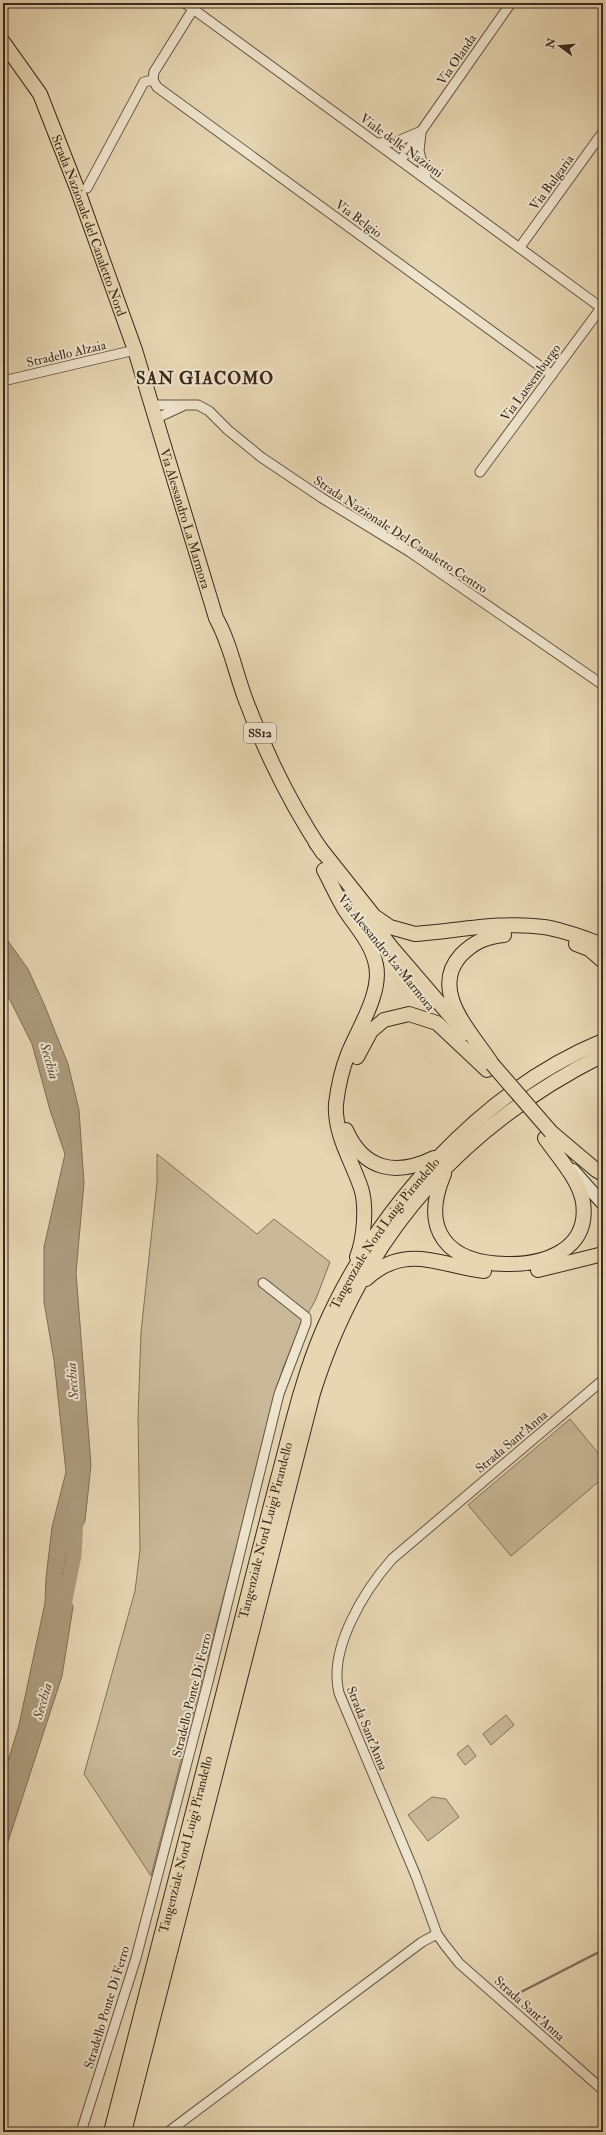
<svg xmlns="http://www.w3.org/2000/svg" width="606" height="2135" font-family="'IM FELL Double Pica',serif">
	<rect width="100%" height="100%" fill="#e6d6b2"/>
	<filter id="stains"><feTurbulence type="fractalNoise" baseFrequency=".005" numOctaves="4"/><feColorMatrix values="0 0 0 0 .2 0 0 0 0 .09 0 0 0 0 .02 0 0 0 .5 -.17"/></filter>
	<radialGradient id="worn" r=".72"><stop offset=".6" stop-color="#630" stop-opacity="0"/><stop offset="1" stop-color="#630" stop-opacity=".3"/></radialGradient>
	<path fill="#c9b999" stroke="#82725b" d="M157,1154L257,1234L274,1219L330,1262L316,1299L300,1328L283,1368L274,1397L260,1457L151,1876L84,1774L135,1591L140,1550L138,1417L141,1332L157,1183Z
		M570,1419L603,1459V1478L511,1556L468,1505Z
		M506,1715L514,1725L491,1745L483,1734Z
		M468,1745L476,1756L465,1765L457,1754Z
		M432,1797L446,1799L459,1817L428,1841L408,1815Z"/>
	<path fill="#ac9c7f" stroke="#7e6e58" d="M3,934L28,969L44,1004L68,1064L79,1110L84,1183L76,1273L91,1465L85,1521L67,1553L62,1578L73,1607L62,1676L3,1857V1778L19,1725L45,1603L46,1578L52,1527L66,1472L54,1360L44,1302V1247L65,1154L50,1110L32,1044L3,986Z"/>
	<g fill="none" stroke-linecap="round" stroke-linejoin="round">
		<path stroke="#7e6e58" stroke-width="2.5" d="M521,1992L603,1950"/>
		<path stroke="#ac9c7f" stroke-width="15" d="M63,1610L74,1555L76,1519"/>
		<defs>
			<path id="minor" d="M185,3L603,309
				M197,3L154,72L153,80L157,87L552,375
				M421,133L419,151L426,177
				M377,143L396,142L419,132
				M401,160L511,3
				M87,188L144,82L153,80
				M520,247L603,132
				M3,381L135,350
				M152,405H198L209,411L228,430L261,457L322,498L410,552L603,685
				M157,418L183,406
				M480,472L601,308
				M603,1380L392,1559C364,1591 328,1649 339,1693L416,1876L437,1934L444,1944L459,1963L603,2090
				M81,2132L136,1958L209,1678L279,1394L306,1323V1317L263,1283
				M168,2132L422,1942L437,1934"/>
			<path id="secondary" d="M573,1170L603,1204"/>
			<g id="primary">
				<path id="s1" d="M3,42L40,94L78,191L135,350L216,618C230,643 235,671 245,698C265,752 291,805 323,853"/>
				<path d="M359,906L392,948L465,1033"/>
			</g>
			<g id="trunk">
				<path d="M316,843L374,916L390,927L415,934C457,931 502,921 544,927C564,930 584,938 603,945"/>
				<path d="M324,870C331,883 337,897 345,910C357,928 372,944 376,965C382,993 358,1029 348,1054C342,1069 338,1087 336,1104C334,1134 352,1161 361,1188C367,1206 364,1239 357,1257"/>
				<path d="M576,944L589,949L603,961"/>
				<path d="M357,1057L371,1031L384,1020L409,1014L437,1023L487,1070"/>
				<path d="M492,1064C473,1034 428,991 461,955C474,942 485,937 504,935"/>
				<path d="M346,1130C364,1171 397,1176 434,1158"/>
				<path d="M551,1132L596,1170L603,1174"/>
				<path d="M444,1174C420,1230 447,1263 506,1264C544,1265 590,1250 583,1202C579,1179 558,1157 545,1138"/>
				<path d="M538,1270L603,1254"/>
				<path d="M366,1279C405,1243 438,1265 484,1271"/>
				<path id="s2" d="M111,2132C149,1985 187,1838 224,1691C243,1616 261,1542 281,1467C293,1421 304,1374 323,1330C375,1210 481,1091 603,1041"/>
				<path d="M124,2132L313,1393C361,1240 459,1127 603,1055"/>
			</g>
		</defs>
		<use href="#minor" stroke="#655542" stroke-width="11"/>
		<use href="#secondary" stroke="#3a2a1d" stroke-width="14"/>
		<use href="#primary" stroke="#3a2a1d" stroke-width="16"/>
		<use href="#trunk" stroke="#3a2a1d" stroke-width="16"/>
		<use href="#minor" stroke="#efe4cd" stroke-width="9"/>
		<use href="#secondary" stroke="#efe4cd" stroke-width="12"/>
		<use href="#primary" stroke="#e6d6b2" stroke-width="14"/>
		<use href="#trunk" stroke="#e6d6b2" stroke-width="14"/>
		<defs>
			<path id="primary-bridge" d="M492,1064L551,1132"/>
		</defs>
		<use href="#primary-bridge" stroke="#3a2a1d" stroke-width="16" stroke-linecap="butt"/>
		<use href="#primary-bridge" stroke="#e6d6b2" stroke-width="14"/>
	</g>
	<g text-anchor="middle" stroke-width="4" stroke-linejoin="round" paint-order="stroke">
		<rect fill="#efe4cd" stroke="#706252" stroke-width="1" x="244" y="723" width="32" height="20" rx="3"/>
		<g font-size="12" font-weight="bold" fill="#3a2a1d">
			<text x="260" y="737">SS12</text>
		</g>
		<g font-size="13" fill="#3a2a1d" stroke="#efe4cd">
			<text transform="translate(456 59) rotate(-55)" y="5">Via Olanda</text>
			<text transform="translate(402 145) rotate(36)" y="5">Viale delle Nazioni</text>
			<text transform="translate(551 182) rotate(-54)" y="5">Via Bulgaria</text>
			<text transform="translate(359 218) rotate(36)" y="5">Via Belgio</text>
			<text dy="5" stroke="none"><textPath href="#s1" startOffset="204">Strada Nazionale del Canaletto Nord</textPath></text>
			<text transform="translate(66 353) rotate(-13)" y="5">Stradello Alzaia</text>
			<text transform="translate(530 382) rotate(-54)" y="5">Via Lussemburgo</text>
			<text dy="5" stroke="none"><textPath href="#s1" startOffset="513">Via Alessandro La Marmora</textPath></text>
			<text transform="translate(401 534) rotate(33)" y="5">Strada Nazionale Del Canaletto Centro</text>
			<text transform="translate(387 952) rotate(51)" y="5">Via Alessandro La Marmora</text>
			<text dy="5" stroke="none"><textPath href="#s2" startOffset="945">Tangenziale Nord Luigi Pirandello</textPath></text>
			<text transform="translate(511 1441) rotate(-40)" y="5">Strada Sant'Anna</text>
			<text dy="5" stroke="none"><textPath href="#s2" startOffset="621">Tangenziale Nord Luigi Pirandello</textPath></text>
			<text transform="translate(191 1695) rotate(-76)" y="5">Stradello Ponte Di Ferro</text>
			<text transform="translate(368 1728) rotate(68)" y="5">Strada Sant'Anna</text>
			<text dy="5" stroke="none"><textPath href="#s2" startOffset="297">Tangenziale Nord Luigi Pirandello</textPath></text>
			<text transform="translate(106 2007) rotate(-73)" y="5">Stradello Ponte Di Ferro</text>
			<text transform="translate(530 2008) rotate(42)" y="5">Strada Sant'Anna</text>
		</g>
		<g font-size="14" font-style="italic" fill="#5c4c3a" stroke="#efe4cd">
			<text transform="translate(50 1061) rotate(74)" y="5">Secchia</text>
			<text transform="translate(72 1381) rotate(-95)" y="5">Secchia</text>
			<text transform="translate(42 1701) rotate(-74)" y="5">Secchia</text>
		</g>
		<g font-size="17" font-weight="bold" letter-spacing="1" fill="#3a2a1d" stroke="#efe4cd">
			<text x="205" y="384">SAN GIACOMO</text>
		</g>
	</g>
	<rect width="606" height="2135" fill="none" stroke="#e6d6b2" stroke-width="16"/>
	<rect x="4" y="4" width="598" height="2127" fill="none" stroke="#3a2a1d" stroke-width="2"/>
	<rect x="8" y="8" width="590" height="2119" fill="none" stroke="#3a2a1d"/>
	<g transform="translate(560 46) rotate(286)" stroke="#efe4cd" stroke-width="3" paint-order="stroke">
	<path d="M0-3L7 15L0 10L-7 15Z" fill="#3a2a1d"/>
	<text y="-6" font-size="11" font-weight="bold" text-anchor="middle" fill="#3a2a1d">N</text>
	</g>
	<rect width="100%" height="100%" filter="url(#stains)"/>
	<rect width="100%" height="100%" fill="url(#worn)"/>
</svg>
